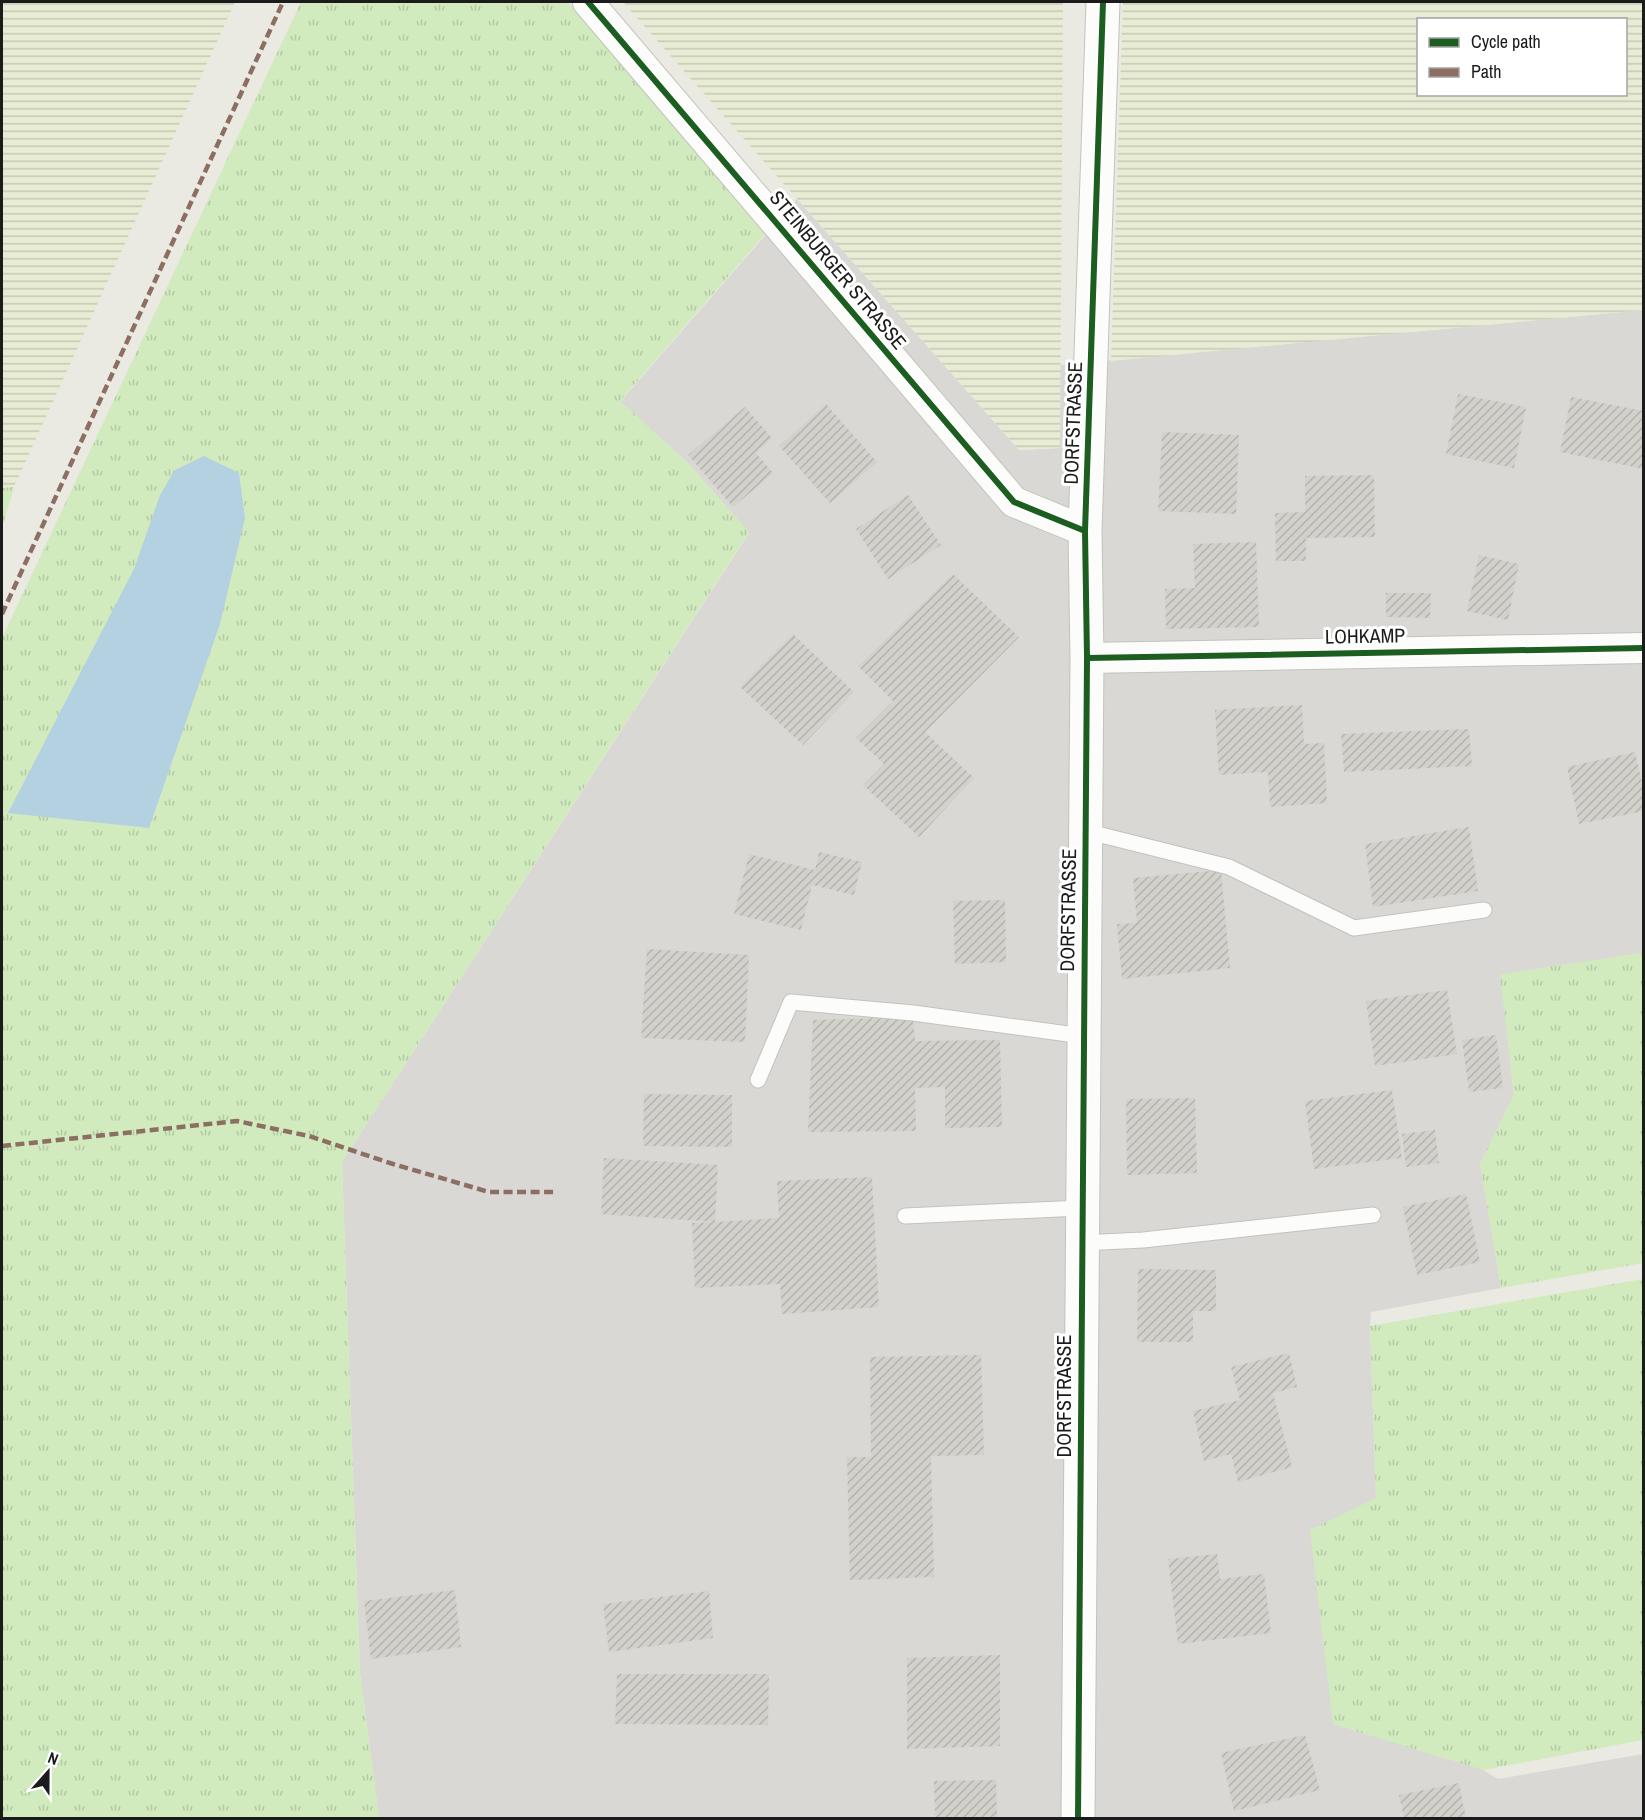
<svg xmlns="http://www.w3.org/2000/svg" width="1645" height="1820" font-family="'Archivo Narrow',sans-serif">
	<defs>
		<pattern id="farmland-rules" width="6" height="5" patternUnits="userSpaceOnUse" patternTransform="scale(1.5)"><rect width="6" height="5" fill="#e8ecd4"/><path d="M0 2.5h6" fill="none" stroke="#c6cab5"/></pattern>
		<pattern id="grass-tufts" width="24" height="20" patternUnits="userSpaceOnUse" patternTransform="scale(1.5)"><rect width="24" height="20" fill="#d1ebbe"/><path d="M3 7l-1-3M5 7V3M7 7l1-3M15 17l-1-3M17 17v-4M19 17l1-3" fill="none" stroke="#b3c9a3"/></pattern>
		<pattern id="building-hatch" width="6" height="6" patternUnits="userSpaceOnUse" patternTransform="scale(1.5)"><rect width="6" height="6" fill="#d3d1cb"/><path d="M-1 1l2-2M0 6l6-6M5 7l2-2" fill="none" stroke="#b5b3ae"/></pattern>
	</defs>
	<rect width="100%" height="100%" fill="#eae9e2"/>
	<path fill="#d9d8d4" d="M797,199L1019,450L1060,448V365L1643,310V953L1501,975L1514,1095L1480,1164L1501,1288L1371,1312L1370,1326L1376,1498L1483,1770L1498,1779L1643,1754V1818H379L360,1673L342,1162L749,533L686,461L620,402Z"/>
	<path fill="url(#farmland-rules)" fill-rule="evenodd" d="M2,2H235L14,487L2,488Z
		M623,2H1063L1060,448L1019,450Z
		M1123,2H1643V310L1111,361ZM1418,20H1626V94H1418Z"/>
	<path fill="url(#grass-tufts)" d="M301,2H568L766,233L620,401L686,461L749,532L342,1162L360,1673L379,1818H2V638Z
		M14,487L2,529V488Z
		M1643,953V1263L1501,1288L1480,1164L1514,1094L1500,974Z
		M1643,1279V1740L1483,1770L1333,1724L1310,1530L1376,1498L1370,1326Z"/>
	<path fill="#b3d1e0" d="M204,456L239,473L245,518L220,624L149,828L8,813L134,569L160,495L175,470Z"/>
	<path fill="url(#building-hatch)" d="M1458,394L1526,407L1514,468L1446,454Z
		M1571,397L1644,411V469L1560,452Z
		M826,404L877,462L830,503L779,446Z
		M745,407L772,438L756,453L773,473L733,507L688,455Z
		M1162,432L1239,435L1236,514L1158,511Z
		M1374,475L1375,537L1306,538V561H1276L1275,513L1305,512V476Z
		M908,495L941,545L888,579L856,529Z
		M1256,542L1259,627L1166,629L1165,589L1195,588L1193,544Z
		M1479,555L1519,564L1508,620L1467,611Z
		M953,574L1019,637L925,732L974,778L919,837L863,785L884,764L856,738L893,701L858,666Z
		M1386,593H1431L1430,618L1386,617Z
		M793,634L854,692L803,745L740,687Z
		M1302,705L1304,744L1324,743L1327,803L1270,807L1268,772L1219,775L1215,710Z
		M1469,729L1472,766L1344,772L1341,734Z
		M1635,752L1644,792V811L1579,824L1567,767Z
		M1469,827L1478,891L1373,907L1365,844Z
		M819,852L862,862L854,895L812,885L801,930L734,914L749,854L815,870Z
		M1221,870L1230,968L1122,979L1117,924L1137,923L1133,878Z
		M1005,900L1006,962L955,964L953,901Z
		M647,949L749,955L745,1042L641,1038Z
		M1447,990L1457,1054L1375,1066L1366,1001Z
		M913,1017L915,1041L1000,1040L1002,1127L945,1128V1087L915,1088L916,1131L808,1132L813,1020Z
		M1496,1035L1503,1088L1469,1092L1462,1040Z
		M1392,1090L1402,1158L1314,1169L1305,1101Z
		M644,1094L732,1095V1147L643,1146Z
		M1195,1098L1197,1173L1127,1175L1126,1099Z
		M1435,1130L1439,1163L1406,1167L1402,1134Z
		M604,1158L718,1165L715,1222L779,1218L777,1181L872,1177L879,1307L782,1314L780,1284L695,1288L692,1223L715,1222L601,1214Z
		M1466,1194L1480,1262L1417,1275L1403,1207Z
		M1138,1269L1216,1270V1311H1193V1342H1137Z
		M1289,1353L1297,1387L1273,1393L1292,1467L1238,1482L1231,1454L1204,1461L1193,1411L1240,1400L1231,1367Z
		M981,1355L984,1455L931,1456L934,1577L850,1580L847,1457H871L870,1357Z
		M1217,1554L1220,1579L1264,1574L1271,1633L1178,1644L1168,1559Z
		M455,1590L461,1647L371,1659L364,1601Z
		M709,1591L713,1638L609,1652L603,1604Z
		M1000,1655V1746L907,1749V1658Z
		M617,1674H769L768,1725L615,1724Z
		M1305,1735L1320,1790L1234,1811L1221,1753Z
		M996,1780L997,1818H935L934,1781Z
		M1459,1783L1466,1818H1404L1399,1795Z"/>
	<g fill="none" stroke-linecap="round" stroke-linejoin="round">
		<defs>
			<path id="service" d="M1085,831L1229,867L1354,928L1484,910
				M758,1080L791,1002L913,1013L1083,1036
				M905,1216L1081,1208
				M1081,1243L1143,1240L1373,1215"/>
			<path id="minor" d="M588,2L1014,502L1085,531
				M1087,658L1644,648"/>
			<path id="tertiary" d="M1078,1818L1087,658L1085,531L1103,2"/>
		</defs>
		<use href="#service" stroke="#c2c2bf" stroke-width="17"/>
		<use href="#minor" stroke="#c2c2bf" stroke-width="32"/>
		<use href="#tertiary" stroke="#c2c2bf" stroke-width="35"/>
		<use href="#service" stroke="#fcfcfb" stroke-width="15"/>
		<use href="#minor" stroke="#fcfcfb" stroke-width="30"/>
		<use href="#tertiary" stroke="#fcfcfb" stroke-width="33"/>
		<path stroke="#8d6e63" stroke-width="4.5" stroke-dasharray="9 4.5" stroke-linecap="butt" d="M2,614L283,2
			M2,1146L237,1121L309,1136L393,1164L489,1192H557"/>
		<defs>
			<path id="cycleway" d="M588,2L1014,502L1085,531
				M1087,658L1644,648
				M1078,1818L1087,658L1085,531L1103,2"/>
		</defs>
		<use href="#cycleway" stroke="#fff" stroke-width="10"/>
		<use href="#cycleway" stroke="#1b5e20" stroke-width="6"/>
	</g>
	<g text-anchor="middle" stroke-width="6" stroke-linejoin="round" paint-order="stroke">
		<g font-size="20" fill="#1b1b1b" stroke="#fff">
			<text transform="translate(838 270) rotate(50)" y="7">STEINBURGER STRASSE</text>
			<text transform="translate(1073 423) rotate(-88)" y="7">DORFSTRASSE</text>
			<text transform="translate(1365 636) rotate(-1)" y="7">LOHKAMP</text>
			<text transform="translate(1068 910) rotate(-89)" y="7">DORFSTRASSE</text>
			<text transform="translate(1064 1396) rotate(-90)" y="7">DORFSTRASSE</text>
		</g>
	</g>
	<rect width="1645" height="1820" fill="none" stroke="#1b1b1b" stroke-width="6"/>
	<rect x="1417" y="18" width="210" height="78" fill="#ffffff" stroke="#a4a4a4" stroke-width="1.5"/>
	<rect x="1429" y="38" width="30" height="9" fill="#1b5e20" stroke="#a4a4a4" stroke-width="1.5"/>
	<text x="1471" y="48" font-size="18" fill="#1b1b1b">Cycle path</text>
	<rect x="1429" y="68" width="30" height="9" fill="#8d6e63" stroke="#a4a4a4" stroke-width="1.5"/>
	<text x="1471" y="78" font-size="18" fill="#1b1b1b">Path</text>
	<g transform="translate(48 1772) rotate(21)" stroke="#ffffff" stroke-width="4.5" paint-order="stroke">
	<path d="M0-4.5L10 22L0 15L-10 22Z" fill="#1b1b1b"/>
	<text y="-9" font-size="16" font-weight="bold" text-anchor="middle" fill="#1b1b1b">N</text>
	</g>
</svg>
